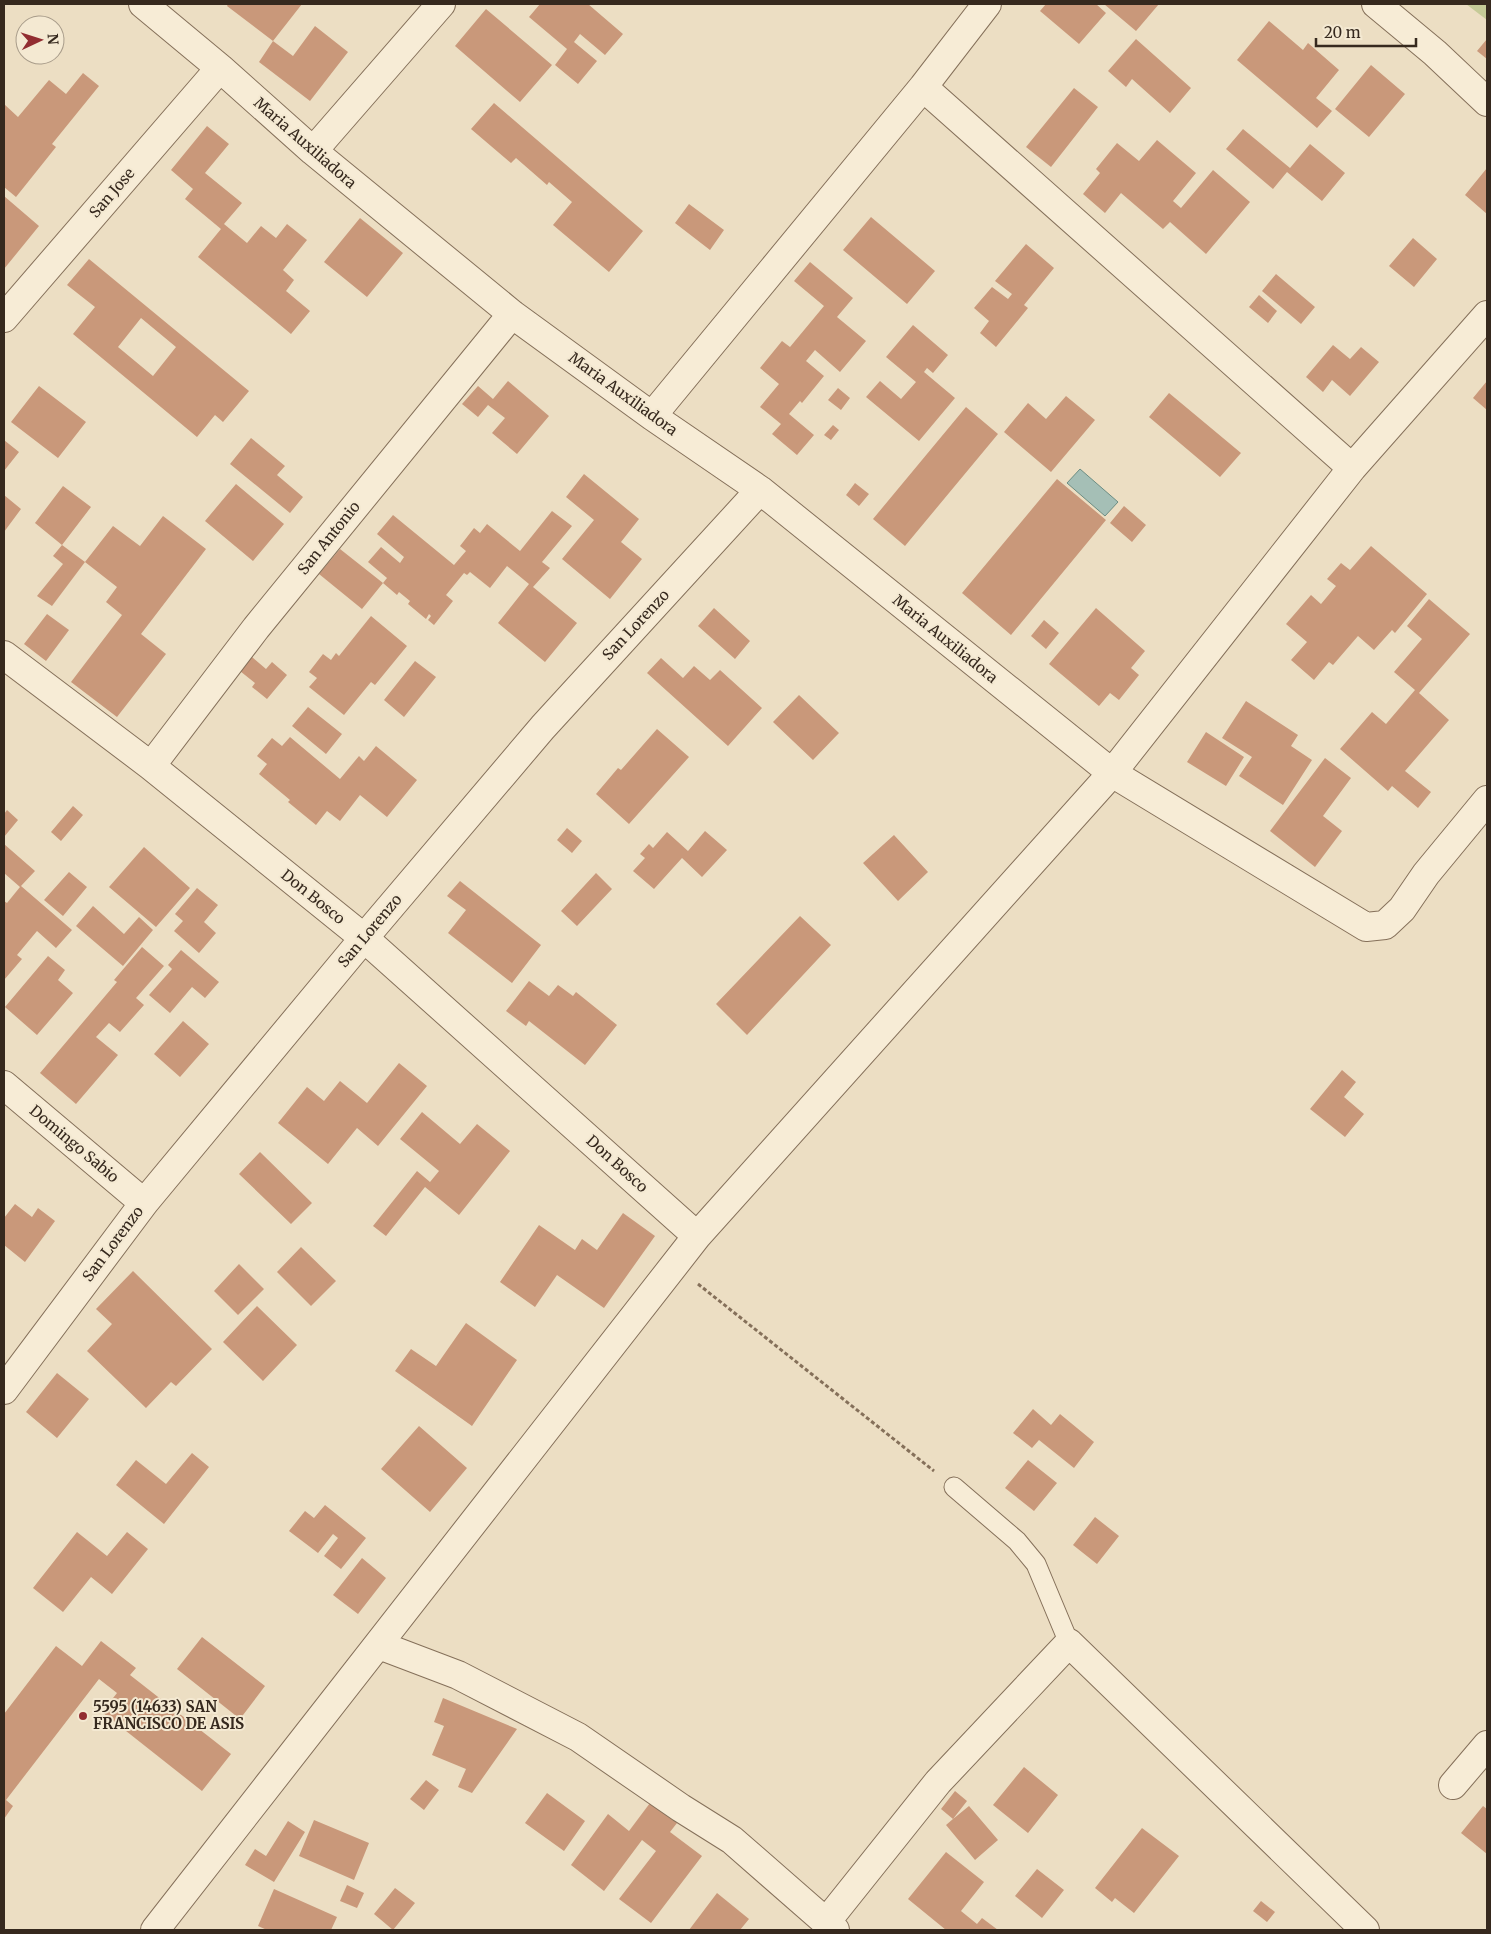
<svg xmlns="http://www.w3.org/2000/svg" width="1491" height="1934" font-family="Merriweather,serif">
	<rect width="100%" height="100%" fill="#ecdec3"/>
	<path fill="#c5ca97" d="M1466,4H1487V20Z"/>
	<path fill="#a5bfb6" stroke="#6c8d83" d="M1080,469L1118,502L1105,516L1067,483Z"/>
	<path fill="#c9987a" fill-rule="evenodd" d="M228,4H302L273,41L227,6Z
		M540,4H588L623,34L605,55L580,34L574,42L597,61L578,84L555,65L567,49L529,17Z
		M1046,4H1096L1106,13L1079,44L1040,11Z
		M1104,4H1159L1136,31Z
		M486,9L552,65L520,102L455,46Z
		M1269,21L1303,50L1308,43L1339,70L1316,98L1332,111L1317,128L1237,60Z
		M315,26L348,52L310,101L259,62L273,41L293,56Z
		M1136,39L1191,88L1170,113L1132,79L1126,87L1108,71Z
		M1487,39V59L1477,51Z
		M1371,65L1405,94L1369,137L1335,109Z
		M83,73L99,86L52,144L56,147L16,197L4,187V104L18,117L49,80L66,94Z
		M1074,88L1098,107L1051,167L1026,147Z
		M494,103L643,231L609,272L553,225L572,202L549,182L547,185L516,158L511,163L471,129Z
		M207,126L229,144L205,173L242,203L224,224L247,243L261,226L276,238L287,224L307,240L283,270L294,280L286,291L310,311L291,334L198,257L221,229L185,199L193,189L171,170Z
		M1243,129L1290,168L1310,144L1345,173L1322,201L1287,172L1273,189L1226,149Z
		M1157,140L1196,173L1173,201L1181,208L1213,170L1250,202L1206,254L1170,222L1163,229L1121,193L1105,213L1083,194L1100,173L1096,169L1117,143L1139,161Z
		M1487,168V214L1465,195Z
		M4,196L39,226L4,269Z
		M689,204L724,230L710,250L675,223Z
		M871,217L935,271L907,304L843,250Z
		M360,218L403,253L367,297L324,262Z
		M1413,238L1437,259L1414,287L1389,266Z
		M1026,244L1054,268L1024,305L1028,308L996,347L980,333L989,321L974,308L992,287L1008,299L1012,294L995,281Z
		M89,259L249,391L223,422L215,415L197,437L73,334L95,307L67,285ZM141,318L176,347L153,376L118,347Z
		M810,262L853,298L837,317L866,341L840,372L815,350L806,361L824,376L802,403L800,401L789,414L814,435L797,455L772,434L781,424L760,407L779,384L760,368L782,341L790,347L824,306L794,281Z
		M1276,274L1315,307L1301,324L1262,291Z
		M1259,295L1277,311L1268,323L1249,307Z
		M913,325L948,355L933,373L927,368L924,372L955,398L919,441L866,397L880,381L901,399L916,382L886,357Z
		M1333,345L1350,359L1361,347L1379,362L1350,396L1332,380L1323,392L1306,377Z
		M508,381L549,416L517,454L492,433L505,418L488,405L478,417L462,404L478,386L493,399Z
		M1487,381V410L1473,398Z
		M39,386L86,422L58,458L11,422Z
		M838,388L850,398L841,410L828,400Z
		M1169,393L1241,453L1220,477L1149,417Z
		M1066,396L1095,420L1051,472L1004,432L1028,403L1046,419Z
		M966,407L998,434L905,546L873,519Z
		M833,425L839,430L831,440L824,435Z
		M251,438L285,466L277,475L303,497L290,513L230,464Z
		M4,440L19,452L4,471Z
		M584,474L639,519L621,542L642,559L610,599L562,559L594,520L566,497Z
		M1057,479L1106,520L1011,635L962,593Z
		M855,483L869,494L859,506L846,495Z
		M236,484L284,524L253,561L205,521Z
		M63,486L91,507L62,545L35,523Z
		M4,495L21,509L4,532Z
		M1124,506L1146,525L1132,542L1110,523Z
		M552,511L572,526L542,562L550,568L533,587L577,623L545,662L498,623L529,584L507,566L490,588L470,572L467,575L464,573L446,595L453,601L434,625L428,620L431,616L429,614L426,619L408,604L410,601L399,592L397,595L383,583L387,578L368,562L381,547L400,563L404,557L377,534L393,515L454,565L466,551L460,546L474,528L480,533L487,524L520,551Z
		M163,516L206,549L141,634L166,654L117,717L71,682L122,615L106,602L117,587L85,562L113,526L140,546Z
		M62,545L85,562L52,606L37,596L63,564L53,556Z
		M1371,546L1427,594L1395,633L1392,630L1374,650L1358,636L1333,665L1329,662L1314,680L1291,660L1307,642L1286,624L1311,595L1321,604L1336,586L1327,579L1341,563L1350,570Z
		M340,549L383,583L362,609L319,574Z
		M1429,599L1470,634L1419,693L1449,720L1405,771L1431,792L1418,808L1392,786L1388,791L1340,749L1372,712L1386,724L1415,690L1394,672L1422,639L1407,626Z
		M714,608L750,641L735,659L698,626Z
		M1096,608L1145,651L1131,668L1139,675L1119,700L1110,693L1099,706L1049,664Z
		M47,614L69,630L46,661L24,644Z
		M371,616L407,646L375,685L371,682L344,715L309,687L317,678L309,672L323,654L331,660L336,653L339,656Z
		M1044,620L1059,633L1046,649L1031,636Z
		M252,657L266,669L272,662L287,675L267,699L252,687L255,683L240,671Z
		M661,658L683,678L694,666L710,680L720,670L762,708L728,746L647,673Z
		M415,661L436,677L404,717L384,700Z
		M799,695L839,733L813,760L773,722Z
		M1246,701L1298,735L1291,746L1312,760L1283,805L1239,776L1252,757L1222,738Z
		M308,707L342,734L326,754L292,726Z
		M657,729L689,757L629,824L596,794L618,768L621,770Z
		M1206,732L1244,757L1226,786L1187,762Z
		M290,737L340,779L359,756L364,761L376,746L417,780L387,817L360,795L340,821L327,811L316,825L288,802L290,800L259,774L267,764L257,756L272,738L282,746Z
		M1325,758L1351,778L1323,816L1342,831L1315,867L1270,831Z
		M73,806L83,815L61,841L51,832Z
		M7,810L18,820L4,837V814Z
		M567,828L582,841L572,853L557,840Z
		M705,831L727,850L702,877L682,858L654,889L633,871L645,858L640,854L649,844L653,848L667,832L688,851Z
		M894,835L928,872L898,901L863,863Z
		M4,844L35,871L21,886L72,930L56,948L37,931L17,955L22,959L4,980V901L7,903L20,887L4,873Z
		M144,847L190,888L156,927L109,887Z
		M69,872L87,887L63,916L44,900Z
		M596,873L612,889L577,926L561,911Z
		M460,881L541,945L512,983L448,933L466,910L447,896Z
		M197,888L218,905L204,922L216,933L199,953L174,931L183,921L175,914Z
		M93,906L124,934L139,917L153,930L123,966L76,926Z
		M800,916L831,945L747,1035L716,1004Z
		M142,947L164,966L136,998L144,1005L120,1032L109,1023L96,1037L118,1055L76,1104L40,1073L117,982L114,980Z
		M181,950L219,982L205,998L192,987L170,1013L149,995L172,969L168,965Z
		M48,956L65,970L58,980L73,993L37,1035L5,1007Z
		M529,981L549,996L558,985L573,996L576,992L617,1025L585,1065L529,1021L526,1026L506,1011Z
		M183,1021L209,1044L180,1077L154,1054Z
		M399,1063L427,1086L378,1146L357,1128L328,1164L278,1123L307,1087L324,1101L340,1081L367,1103Z
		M1342,1070L1356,1082L1344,1097L1364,1114L1345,1137L1310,1109Z
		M422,1112L460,1144L477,1124L510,1151L459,1215L425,1187L386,1236L373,1226L417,1171L430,1182L439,1171L400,1139Z
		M260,1152L312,1203L291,1224L239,1174Z
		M15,1204L32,1217L38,1208L55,1221L25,1262L4,1245V1218Z
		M623,1213L655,1236L604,1308L557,1275L535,1307L500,1282L539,1225L575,1250L582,1239L597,1250Z
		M301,1247L336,1281L311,1306L277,1272Z
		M239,1264L264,1289L238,1315L214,1291Z
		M133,1271L212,1349L176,1386L171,1382L146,1408L87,1351L112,1324L96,1309Z
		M257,1306L297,1345L263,1381L223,1342Z
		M466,1323L517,1360L472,1426L395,1371L411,1349L436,1366Z
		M57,1373L89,1399L57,1438L26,1412Z
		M1033,1409L1051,1425L1060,1414L1094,1442L1074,1468L1039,1440L1032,1448L1013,1433Z
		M419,1426L467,1468L430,1512L381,1469Z
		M192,1453L209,1467L164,1524L116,1485L136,1460L166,1484Z
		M1028,1460L1057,1483L1034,1511L1005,1488Z
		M325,1505L366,1538L341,1569L324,1556L338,1538L333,1534L318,1553L289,1531L305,1511L314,1518Z
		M1095,1517L1119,1536L1097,1564L1073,1545Z
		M77,1532L107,1556L127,1532L148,1549L112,1594L91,1577L63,1612L33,1588Z
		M362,1558L386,1578L358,1614L333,1595Z
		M202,1637L265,1686L240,1719L177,1669Z
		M101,1641L136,1668L130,1675L231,1754L202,1791L102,1712L117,1693L99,1679L6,1800L13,1806L4,1819V1714L56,1646L82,1666Z
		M443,1698L517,1729L472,1793L458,1787L466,1769L432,1755L444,1726L434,1722Z
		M1024,1767L1058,1795L1028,1833L993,1805Z
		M426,1780L439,1790L424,1810L410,1799Z
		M955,1791L967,1801L953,1819L969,1806L998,1840L975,1860L946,1825L953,1819L941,1809Z
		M547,1793L585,1821L564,1851L525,1823Z
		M650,1803L677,1823L670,1832L702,1856L651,1923L619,1899L656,1851L642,1840L604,1891L571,1865L608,1814L629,1831Z
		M1483,1806L1487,1809V1854L1461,1833Z
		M314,1820L369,1843L354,1880L299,1856Z
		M288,1821L305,1832L274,1882L245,1865L255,1849L266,1856Z
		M1142,1828L1179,1856L1134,1913L1115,1898L1112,1902L1095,1888Z
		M946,1852L984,1882L961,1911L977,1924L982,1918L998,1930H946L908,1899Z
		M1037,1869L1064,1890L1042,1918L1015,1896Z
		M347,1885L364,1893L357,1908L340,1901Z
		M395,1888L415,1903L393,1930L374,1914Z
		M274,1889L337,1917L331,1930H267L258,1926Z
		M717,1893L749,1919L740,1930H689Z
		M1261,1901L1275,1912L1267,1922L1253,1911Z"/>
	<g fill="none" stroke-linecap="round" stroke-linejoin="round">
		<defs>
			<path id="service" d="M954,1487L1017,1541L1036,1564L1069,1643"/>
			<path id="minor" d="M143,4L220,68L313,151L512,314L652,416L760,490L1112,773L1366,927L1385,925L1402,909L1426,874L1487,800
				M1376,4L1435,53L1487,102
				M313,151L441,4
				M4,318L220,68
				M652,416L923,87L987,4
				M1352,468L1487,315
				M4,655L151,766L364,938L697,1236
				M151,766L256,628L512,314
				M4,1085L144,1203
				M4,1390L144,1203L364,938L543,727L760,490
				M379,1645L458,1675L578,1737L681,1808L732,1840L835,1930
				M1453,1785L1487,1745
				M827,1921L938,1782L1069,1643L1365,1930
				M155,1930L697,1236L1112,773L1352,468L923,87"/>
		</defs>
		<use href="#service" stroke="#85705a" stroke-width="21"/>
		<use href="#minor" stroke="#85705a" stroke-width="30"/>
		<path stroke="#85705a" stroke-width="3" stroke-dasharray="4 2.5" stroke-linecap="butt" d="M698,1284L934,1471"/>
		<use href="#service" stroke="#f7ecd6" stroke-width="19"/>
		<use href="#minor" stroke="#f7ecd6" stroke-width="28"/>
	</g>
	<circle fill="#922d31" stroke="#f4e9d2" stroke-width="2" cx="83" cy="1716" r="5"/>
	<g text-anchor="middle" stroke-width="4" stroke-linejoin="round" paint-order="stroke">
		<g font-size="15" fill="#36291e" stroke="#f4e9d2">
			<text transform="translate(305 143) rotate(41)" y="5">Maria Auxiliadora</text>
			<text transform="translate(112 193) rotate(-49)" y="5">San Jose</text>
			<text transform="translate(623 394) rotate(36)" y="5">Maria Auxiliadora</text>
			<text transform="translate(329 538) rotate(-51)" y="5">San Antonio</text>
			<text transform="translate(636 625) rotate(-47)" y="5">San Lorenzo</text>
			<text transform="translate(945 639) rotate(39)" y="5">Maria Auxiliadora</text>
			<text transform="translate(313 897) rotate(39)" y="5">Don Bosco</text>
			<text transform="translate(370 931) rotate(-50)" y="5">San Lorenzo</text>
			<text transform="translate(74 1144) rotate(40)" y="5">Domingo Sabio</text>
			<text transform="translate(617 1164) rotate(42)" y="5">Don Bosco</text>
			<text transform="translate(113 1244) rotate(-53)" y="5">San Lorenzo</text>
		</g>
		<g font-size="15" font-weight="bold" fill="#36291e" stroke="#f4e9d2" text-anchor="start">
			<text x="93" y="1712">5595 (14633) SAN<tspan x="93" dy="17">FRANCISCO DE ASIS</tspan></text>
		</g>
	</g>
	<rect width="1491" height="1934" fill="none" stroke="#36291e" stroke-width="10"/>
	<g transform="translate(40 40) rotate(86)"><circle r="24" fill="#f4e9d2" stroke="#a89c8a"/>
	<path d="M0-4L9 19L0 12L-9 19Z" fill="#922d31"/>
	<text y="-8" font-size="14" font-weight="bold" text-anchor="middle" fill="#36291e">N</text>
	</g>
	<path d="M1316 38v8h100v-8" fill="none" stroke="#36291e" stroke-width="2.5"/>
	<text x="1324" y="38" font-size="15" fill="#36291e" stroke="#f4e9d2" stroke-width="4" paint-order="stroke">20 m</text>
</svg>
